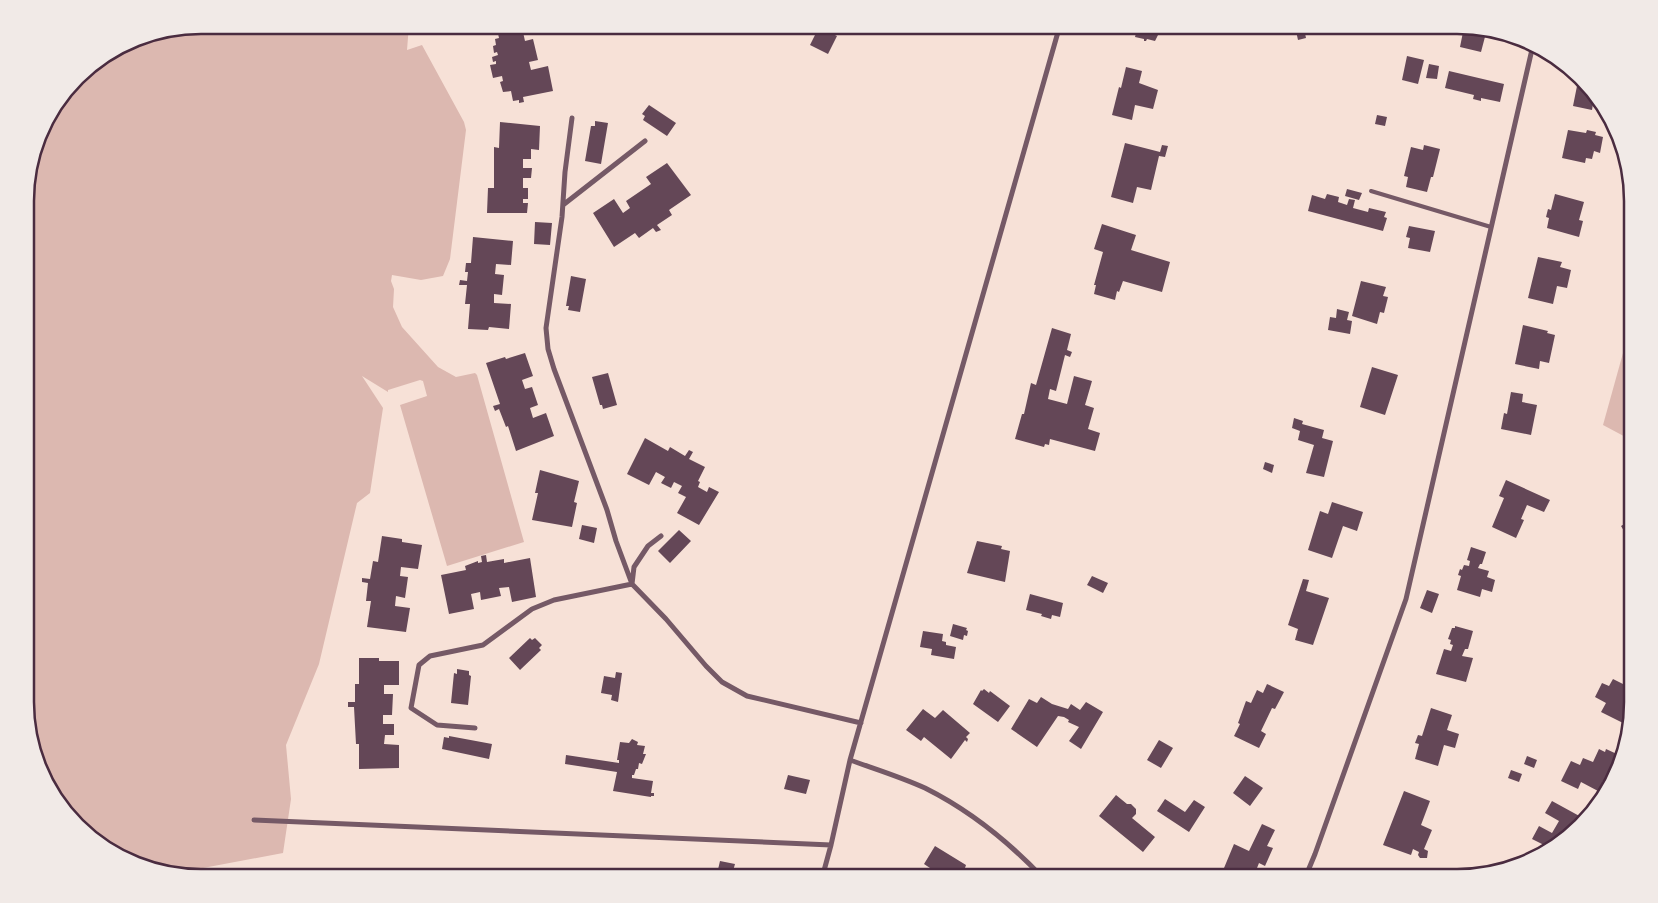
<svg xmlns="http://www.w3.org/2000/svg" width="1658" height="903" font-family="Georgia,serif">
	<rect width="100%" height="100%" fill="#f7e1d7"/>
	<path fill="#dcb8b0" d="M201,25H409L407,50L422,45L464,122L466,130L450,259L443,276L421,280L392,275L391,281L394,289L393,307L402,327L438,367L456,377L475,373L477,375L524,542L447,566L400,405L427,396L423,381L420,380L388,390V392L362,376L383,408L370,493L357,503L319,664L286,745L291,799L283,853L203,868L205,878L113,855L55,800L26,725V178L43,123L85,69L134,38Z
		M1633,317V441L1603,425Z"/>
	<path fill="#644757" d="M496,25H538L539,28L523,32L525,41L533,39L538,60L529,62L531,70L548,66L553,91L523,97L524,102L519,103V100L513,101L511,91L503,92L500,82L503,81L502,76L493,78L490,65L496,64V61L493,62L492,57L498,55L497,52L494,53L493,46L496,45L495,39L499,38Z
		M1138,25H1159L1157,34L1158,35L1155,41L1147,39L1146,41H1144V39L1135,37Z
		M819,27L837,36L828,54L810,45Z
		M1464,27L1486,33L1481,52L1460,47Z
		M1304,29L1306,38L1298,40L1296,31Z
		M1407,56L1424,60L1418,84L1402,80Z
		M1429,64L1439,66L1437,79L1426,78Z
		M1126,67L1142,71L1139,83L1158,90L1153,109L1135,105L1132,120L1112,115L1119,87L1121,88Z
		M1449,71L1504,84L1500,102L1481,98V101L1473,99L1474,95L1445,88Z
		M1580,81L1604,103V106L1593,104L1592,110L1573,106L1577,86H1579Z
		M649,105L676,123L667,136L643,120L645,116L642,114Z
		M1377,115L1387,117L1385,126L1375,124Z
		M595,121L608,123L601,164L585,161L591,126H595Z
		M500,122L540,126L539,150L531,149V159H523V168H532L531,178H523V188H528V199H523V203H528L527,213H487L488,188H494V147L499,148Z
		M1568,130L1586,133L1587,130L1596,132L1595,135L1603,137L1600,153L1594,151L1592,159L1586,158L1585,163L1562,158Z
		M1125,143L1160,152L1162,145L1168,146L1165,157L1159,156L1151,190L1137,187L1133,203L1111,197Z
		M1424,145L1440,149L1433,177H1431L1427,192L1406,187L1408,177L1404,176L1411,147L1423,150Z
		M667,163L691,195L669,210L672,215L657,225L661,230L656,232L653,228L639,238L635,233L614,247L593,213L614,199L623,213L630,208L626,201L651,184L646,177Z
		M1347,189L1362,193L1359,200L1345,196Z
		M1327,194L1339,197L1338,202L1347,205L1349,199L1355,200L1353,208L1368,212L1369,208L1386,212L1384,217L1387,218L1383,231L1308,211L1312,195L1325,199Z
		M1555,194L1584,202L1579,220L1583,221L1579,237L1547,228L1549,218L1546,217L1548,209L1551,210Z
		M535,222L552,223L550,245L534,244Z
		M1102,224L1136,235L1131,250L1170,262L1162,292L1123,281L1119,292L1117,291L1115,300L1094,294L1096,285H1094L1103,252L1094,249Z
		M1409,226L1435,231L1430,252L1408,248L1410,238L1406,237Z
		M473,237L513,241L511,265L496,264L495,274L504,275L502,295L494,294V303L511,304L509,329L489,327L488,330L468,329L470,304H465L467,285H459L460,280L467,281L468,272H465L466,263H471Z
		M1538,257L1562,262L1560,267L1571,270L1567,288L1557,286L1553,304L1528,298Z
		M571,276L586,279L580,312L568,310L569,306H566Z
		M1361,281L1386,287L1383,296L1388,297L1384,313L1380,312L1377,324L1352,316Z
		M1337,309L1349,312L1347,320L1352,321L1350,334L1328,330L1330,317L1336,318Z
		M1523,325L1548,331L1547,333L1555,335L1549,363L1540,361L1539,369L1515,364Z
		M1052,328L1071,334L1067,350L1072,352L1070,357L1065,355L1056,391L1050,389L1048,399L1067,404L1074,376L1092,381L1085,405L1094,408L1088,429L1100,433L1095,451L1050,439L1049,445L1045,444L1044,447L1015,439L1022,414H1024L1031,383L1036,385Z
		M525,353L533,376L522,380L525,389L532,387L538,405L530,408L533,418L546,413L554,436L516,451L508,426L506,427L499,409L495,411L493,406L500,404L486,363L505,357L506,359Z
		M1372,367L1398,375L1385,415L1360,407Z
		M608,373L617,405L603,409L602,405H600L592,377Z
		M1511,392L1523,394L1522,402L1537,405L1531,435L1501,429L1504,413L1507,414Z
		M1294,418L1303,421L1302,424L1324,430L1322,438L1333,441L1324,477L1306,473L1314,445L1298,440L1300,431L1292,428Z
		M645,438L668,451L670,447L685,456L689,450L693,452L689,459L705,467L698,481L700,482L698,487L707,492L709,487L719,492L699,525L677,513L686,497L678,493L682,486L674,482L671,488L661,483L665,477L656,472L649,485L627,474Z
		M1265,462L1274,465L1272,473L1263,469Z
		M540,470L579,481L574,502L577,503L572,527L532,520L538,493H535Z
		M1506,480L1550,500L1544,512L1527,505L1521,519L1524,520L1516,538L1492,527L1504,498L1499,496Z
		M1332,502L1363,512L1357,531L1343,526L1332,558L1308,550L1320,511L1328,514Z
		M1631,520L1633,523V533L1627,536L1621,526Z
		M582,525L597,528L594,543L579,539Z
		M679,530L691,541L670,563L658,551Z
		M382,536L402,539V542L422,545L418,569L401,567L400,576L408,577L405,598L396,596L395,606L410,608L406,632L367,627L371,601H366L368,583L362,582V578L370,579L373,561L378,562Z
		M977,541L1002,546L1001,549L1010,551L1005,582L967,573Z
		M1471,547L1486,552L1482,564H1480L1478,568L1489,571L1487,577L1495,580L1492,592L1482,589L1480,597L1457,590L1461,576L1458,575L1460,569L1462,570L1464,565L1469,566L1470,561L1467,560Z
		M486,555L487,562L504,559V563L530,558L536,597L512,602L509,587L499,588L501,596L481,600L480,592L471,594L474,609L449,614L441,575L466,570L465,566L478,561V563L482,562L481,556Z
		M1092,576L1108,583L1103,593L1087,585Z
		M1303,579L1309,580L1306,591L1329,598L1313,645L1295,640L1298,629L1288,625Z
		M1427,590L1439,594L1432,613L1420,608Z
		M1030,594L1063,603L1060,617L1052,615L1051,619L1041,616L1042,614L1026,610Z
		M953,624L967,628L966,630L968,631L967,636L964,635L963,640L950,636Z
		M1455,626L1473,631L1468,649H1465L1462,656L1473,658L1466,682L1436,674L1444,649L1451,651L1453,645L1450,644L1451,640L1448,639L1452,628H1455Z
		M923,631L943,634L942,641L946,642V645L956,647L954,659L931,655L932,649L920,647Z
		M530,638L532,640L535,638L542,645L539,648L541,650L520,670L509,658Z
		M359,658H379V661H399V685H384V694H393L392,715H383V724H394V735H385L384,744L399,745V768L359,769V744H356L354,707H348V702H355V684H359Z
		M457,669L469,671V675L471,676L468,705L451,703L454,673L457,674Z
		M616,672L622,673L618,702L611,700L612,695L601,693L604,676L615,678Z
		M1613,679L1633,689V699L1629,705L1633,707V713L1629,726L1601,712L1606,703L1595,697L1602,683L1609,686Z
		M1267,684L1284,692L1275,709L1272,708L1261,731L1266,734L1259,748L1234,736L1240,724L1238,723L1246,701L1251,703L1257,690L1263,693Z
		M984,689L989,693L990,691L1010,706L998,722L973,704L981,690L982,691Z
		M1041,697L1052,704L1068,709L1071,704L1080,710L1086,702L1103,712L1081,749L1069,741L1079,727L1068,722L1069,720L1064,717L1058,716L1037,747L1011,729L1029,699L1037,703Z
		M1431,708L1452,715L1447,730L1459,734L1455,748L1444,745L1438,766L1415,759L1419,744L1415,743L1418,735L1422,736Z
		M923,709L935,718L943,710L970,733L966,737L968,739L967,742L965,740L951,759L924,737L921,741L906,730Z
		M449,736L492,744L489,759L442,749L444,737L449,738Z
		M632,739L638,742L637,745L645,746L643,754H646L642,764L639,763L638,769H636L634,775H632V778L653,781L651,793H654V796H651V797L613,791L617,772L565,764L566,755L619,763V760H617L620,742L629,743Z
		M1159,740L1173,748L1161,768L1147,760Z
		M1599,749L1605,752L1606,749L1619,755L1606,782L1603,781L1598,791L1581,782L1578,789L1561,781L1571,761L1580,765L1583,758L1593,762Z
		M1527,756L1537,760L1534,768L1524,764Z
		M1511,770L1522,774L1519,782L1508,778Z
		M788,775L810,780L806,794L784,789Z
		M1245,776L1263,788L1250,806L1233,793Z
		M1404,791L1430,801L1421,825L1432,830L1424,849L1428,851L1427,858H1420L1418,855L1419,852L1413,849L1411,855L1383,845Z
		M1116,795L1127,804H1131L1136,809V814L1132,818L1155,837L1143,852L1099,816Z
		M1165,799L1185,812L1194,800L1205,807L1189,832L1157,811Z
		M1552,801L1583,818L1555,849H1552L1532,839L1539,826L1552,833L1559,821L1545,813Z
		M1262,824L1275,830L1267,846L1273,848L1265,866L1259,863L1253,878H1245L1224,868L1234,844L1249,851Z
		M935,846L966,865L965,868L973,872L972,874L978,878H945L924,864Z
		M720,861L735,864L731,878H716Z
		M490,873L519,876V878H490Z"/>
	<g fill="none" stroke-linecap="round" stroke-linejoin="round">
		<path stroke="#755966" stroke-width="4" d="M1371,191L1491,227"/>
		<path stroke="#755966" stroke-width="5" d="M572,118L565,172L562,217L546,328L548,349L554,369L607,510L616,541L632,584L666,619L706,666L722,682L747,696L861,723
			M563,205L645,141
			M475,728L437,725L411,708L419,665L430,656L483,645L532,609L554,600L632,584L634,567L648,546L661,536
			M850,760C875,769 901,777 925,788C969,810 1009,842 1043,878
			M254,820L831,845
			M822,878L831,845L850,760L1060,25
			M1305,878L1315,854L1406,599L1533,45"/>
	</g>
	<path d="M0 0H1658V903H0ZM201 34H1457A167 167 0 0 1 1624 201V702A167 167 0 0 1 1457 869H201A167 167 0 0 1 34 702V201A167 167 0 0 1 201 34Z" fill="#f1eae7" fill-rule="evenodd"/>
	<path fill="none" stroke="#4a2c40" stroke-width="2.5" d="M201 34H1457A167 167 0 0 1 1624 201V702A167 167 0 0 1 1457 869H201A167 167 0 0 1 34 702V201A167 167 0 0 1 201 34Z"/>
</svg>
